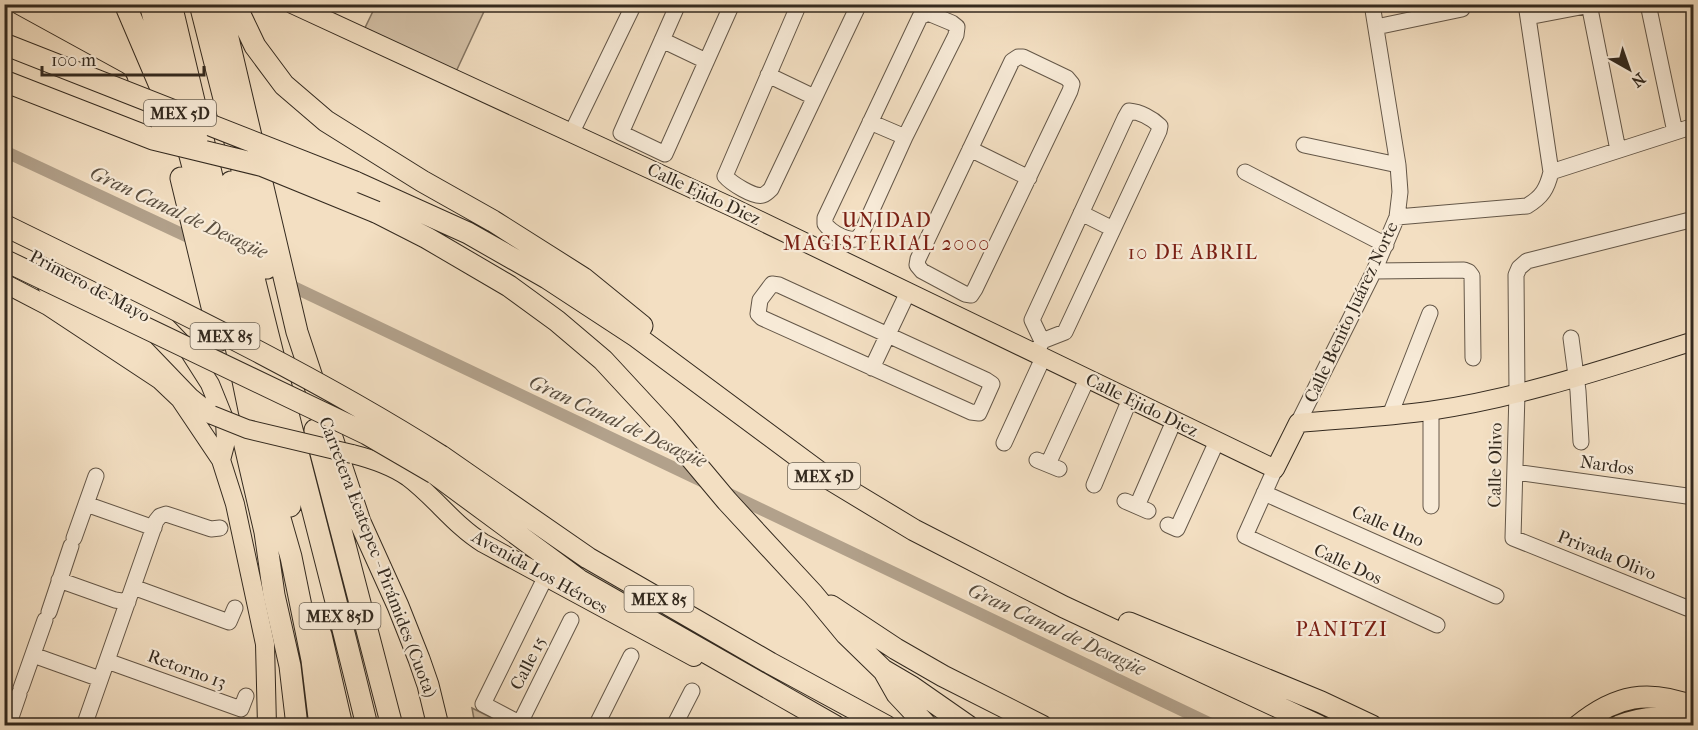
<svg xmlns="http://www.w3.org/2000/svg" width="1698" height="730" font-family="'IM FELL French Canon',serif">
	<rect width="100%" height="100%" fill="#f3dfc2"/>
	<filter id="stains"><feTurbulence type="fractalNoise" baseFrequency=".00333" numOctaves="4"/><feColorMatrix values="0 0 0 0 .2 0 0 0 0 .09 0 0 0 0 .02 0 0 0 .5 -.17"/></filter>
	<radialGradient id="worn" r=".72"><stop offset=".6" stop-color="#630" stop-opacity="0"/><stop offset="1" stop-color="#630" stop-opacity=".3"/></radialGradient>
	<path fill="#d3c0a6" stroke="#847562" stroke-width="1.5" d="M376,5H487L454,76L362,34Z
		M472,708L506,725H475Z"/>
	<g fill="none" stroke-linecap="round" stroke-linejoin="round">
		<path stroke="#b2a18b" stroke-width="12" d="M4,151L199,242
			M283,282L706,483
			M727,493L1215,726"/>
		<defs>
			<path id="minor" d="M678,4L621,133L665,154L732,4
				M799,4L725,176C731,183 754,198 763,195C766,194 768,192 771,189L859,4
				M1589,4L1618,150
				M1648,4L1675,132
				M928,13L952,23L957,27L956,35L905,137L861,234L857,239C846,241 831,232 825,224V218L920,17Z
				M1528,17L1596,4
				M1376,27L1462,9
				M662,40L706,61
				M1018,57H1023L1067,78L1072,84L1070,91L975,289L971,295L965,294L922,271L917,265L918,259L1012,61Z
				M768,75L814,97
				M870,122L905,137
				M572,132L634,4
				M1304,145L1398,165
				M970,149L1029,178
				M1245,172L1386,245
				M1551,172L1694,126
				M1081,213L1113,229
				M1397,217L1527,206C1542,197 1547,189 1551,172L1526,4
				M1374,271L1464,270L1469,272L1472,276L1473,358
				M772,284L779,285L986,380L992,384L979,413L971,412L762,318L758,314L760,300Z
				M1571,338L1578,391L1581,442
				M1036,354L1042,341L1065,332L1159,131L1160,126C1152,118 1140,112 1129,111L1125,118L1032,320L1042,341
				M872,368L908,292
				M1431,411V506
				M1390,415L1430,313
				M1298,423L1374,271L1397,217L1400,192L1398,165L1372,4
				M1004,443L1043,358
				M1037,460L1059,469
				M1048,464L1087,379
				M1275,469L1245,536L1437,625
				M1515,472L1694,497
				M1094,485L1130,399
				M1264,493L1496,596
				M1125,501L1148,511
				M86,504L154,528
				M1137,506L1174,421
				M1168,525L1177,529L1217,441
				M74,538L96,476
				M59,580L115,600L128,602
				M133,587L229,622L235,608
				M1687,608L1513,538L1517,393L1516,275L1519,268L1527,261L1694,219
				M49,612L71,546
				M33,655L100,679
				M107,661L241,709L246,696
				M21,688L45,620
				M520,723L571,620
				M8,726L19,694
				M84,726L156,521L160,516L166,514L211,529L220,528
				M525,726L483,704L546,576
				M596,726L631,656
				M674,726L692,691"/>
			<path id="major" d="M292,4L736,209L1275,469L1298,423C1342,419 1386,417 1429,411C1520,398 1607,368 1694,341
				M4,242L113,294L165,326L189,351L210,384L225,421L226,441L221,460
				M4,283L48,306L160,380L180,399L221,460L235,504L265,644L267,726
				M47,286L84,315L127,337L141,346L190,397L212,415
				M352,454C372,459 391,465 408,477C435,497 454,525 483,543L694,657"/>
			<path id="highway" d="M125,4L160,86
				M150,4L207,220L226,298L249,410L291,557L312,660L320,726
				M171,4L290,506
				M200,4L267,268
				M220,4L297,332L360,522L398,606L419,659L428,685L438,726
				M235,4L255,46L284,85L326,121L422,181L493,221L583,278L642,326
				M4,20L117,82
				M4,60L162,124
				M181,178L220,340
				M231,182C273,364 323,544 367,726
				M355,182L468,233L547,278L637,337L823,475L914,530L1064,607L1319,726
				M376,212L427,238L509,286L557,321L603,360L665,427L727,501L813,594L846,634L883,670L912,687L968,726
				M315,430L392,726
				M243,437L265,532L274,595L290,666L297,726
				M441,456L588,558L770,663L886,726
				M434,473L579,580L835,726
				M831,606L896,649L943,676L1042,726
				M1129,623L1321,702L1372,726
				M321,635L342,726
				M884,671L897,694L927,726
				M1578,726C1616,695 1648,689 1694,707
				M1619,726C1645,716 1666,715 1692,726"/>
		</defs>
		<use href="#minor" stroke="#645748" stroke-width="17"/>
		<use href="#major" stroke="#342a1f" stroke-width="20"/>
		<use href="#highway" stroke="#342a1f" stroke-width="23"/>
		<use href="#minor" stroke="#f7ead7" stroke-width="15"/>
		<use href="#major" stroke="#f3dfc2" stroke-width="18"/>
		<use href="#highway" stroke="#f3dfc2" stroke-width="21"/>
		<defs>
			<path id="major-bridge" d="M212,415L247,429L352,454"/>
			<path id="highway-bridge" d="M4,44L355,182
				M4,81L153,139L264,166
				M162,124L197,139
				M251,161L376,212
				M4,225C152,298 302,368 441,456
				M4,260L367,434L434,473"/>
		</defs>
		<use href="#major-bridge" stroke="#342a1f" stroke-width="20" stroke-linecap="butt"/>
		<use href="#highway-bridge" stroke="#342a1f" stroke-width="23" stroke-linecap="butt"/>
		<use href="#major-bridge" stroke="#f3dfc2" stroke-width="18"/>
		<use href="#highway-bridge" stroke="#f3dfc2" stroke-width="21"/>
	</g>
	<g text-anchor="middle" stroke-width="4.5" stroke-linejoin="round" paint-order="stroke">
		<g fill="#f7ead7" stroke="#6e6456" stroke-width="1.5">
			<rect x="144" y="100" width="72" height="26" rx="4.5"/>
			<rect x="190.5" y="323" width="69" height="26" rx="4.5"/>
			<rect x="788" y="463" width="72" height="26" rx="4.5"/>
			<rect x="624.5" y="586" width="69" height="26" rx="4.5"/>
			<rect x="299.5" y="603" width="81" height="26" rx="4.5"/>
		</g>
		<g font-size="16" font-weight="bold" fill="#342a1f">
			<text x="180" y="119">MEX 5D</text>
			<text x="225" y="342">MEX 85</text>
			<text x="824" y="482">MEX 5D</text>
			<text x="659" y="605">MEX 85</text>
			<text x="340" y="622">MEX 85D</text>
		</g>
		<g font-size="18" fill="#342a1f" stroke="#f7ead7">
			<text transform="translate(704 194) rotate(25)" y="6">Calle Ejido Diez</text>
			<text transform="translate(90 286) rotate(28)" y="6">Primero de Mayo</text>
			<text transform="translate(1351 312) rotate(-65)" y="6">Calle Benito Juárez Norte</text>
			<text transform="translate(1142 405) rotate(26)" y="6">Calle Ejido Diez</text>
			<text transform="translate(1495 465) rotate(-89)" y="6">Calle Olivo</text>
			<text transform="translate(1607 465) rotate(8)" y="6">Nardos</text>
			<text transform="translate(1388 526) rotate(24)" y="6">Calle Uno</text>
			<text transform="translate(1607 555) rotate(22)" y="6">Privada Olivo</text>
			<text transform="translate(378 557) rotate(69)" y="6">Carretera Ecatepec - Pirámides (Cuota)</text>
			<text transform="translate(1348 564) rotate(25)" y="6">Calle Dos</text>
			<text transform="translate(540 572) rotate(29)" y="6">Avenida Los Héroes</text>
			<text transform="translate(528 663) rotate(-63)" y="6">Calle 15</text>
			<text transform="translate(187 669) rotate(20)" y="6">Retorno 13</text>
		</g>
		<g font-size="20" font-style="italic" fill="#5a4e3f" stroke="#f7ead7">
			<text transform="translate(179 212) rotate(25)" y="7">Gran Canal de Desagüe</text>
			<text transform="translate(618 421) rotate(25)" y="7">Gran Canal de Desagüe</text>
			<text transform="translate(1057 629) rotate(25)" y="7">Gran Canal de Desagüe</text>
		</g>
		<g font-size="20" letter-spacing="1.5" fill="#7a1f14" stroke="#f7ead7">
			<text x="887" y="227">UNIDAD<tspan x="887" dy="23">MAGISTERIAL 2000</tspan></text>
			<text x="1193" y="259">10 DE ABRIL</text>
			<text x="1342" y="636">PANITZI</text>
		</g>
	</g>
	<rect width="1698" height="730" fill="none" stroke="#f3dfc2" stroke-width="24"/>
	<rect x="6" y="6" width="1686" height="718" fill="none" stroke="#342a1f" stroke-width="3"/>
	<rect x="12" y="12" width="1674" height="706" fill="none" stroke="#342a1f" stroke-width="1.5"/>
	<g transform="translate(1629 69) rotate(140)" stroke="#f7ead7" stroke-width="4.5" paint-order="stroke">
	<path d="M0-4.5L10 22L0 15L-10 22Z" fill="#342a1f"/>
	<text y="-9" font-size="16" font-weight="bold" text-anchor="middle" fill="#342a1f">N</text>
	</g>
	<path d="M42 66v9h162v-9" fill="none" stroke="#342a1f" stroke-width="3"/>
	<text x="51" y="66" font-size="18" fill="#342a1f" stroke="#f7ead7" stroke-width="4.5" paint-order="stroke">100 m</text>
	<rect width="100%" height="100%" filter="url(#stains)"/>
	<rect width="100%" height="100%" fill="url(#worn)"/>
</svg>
